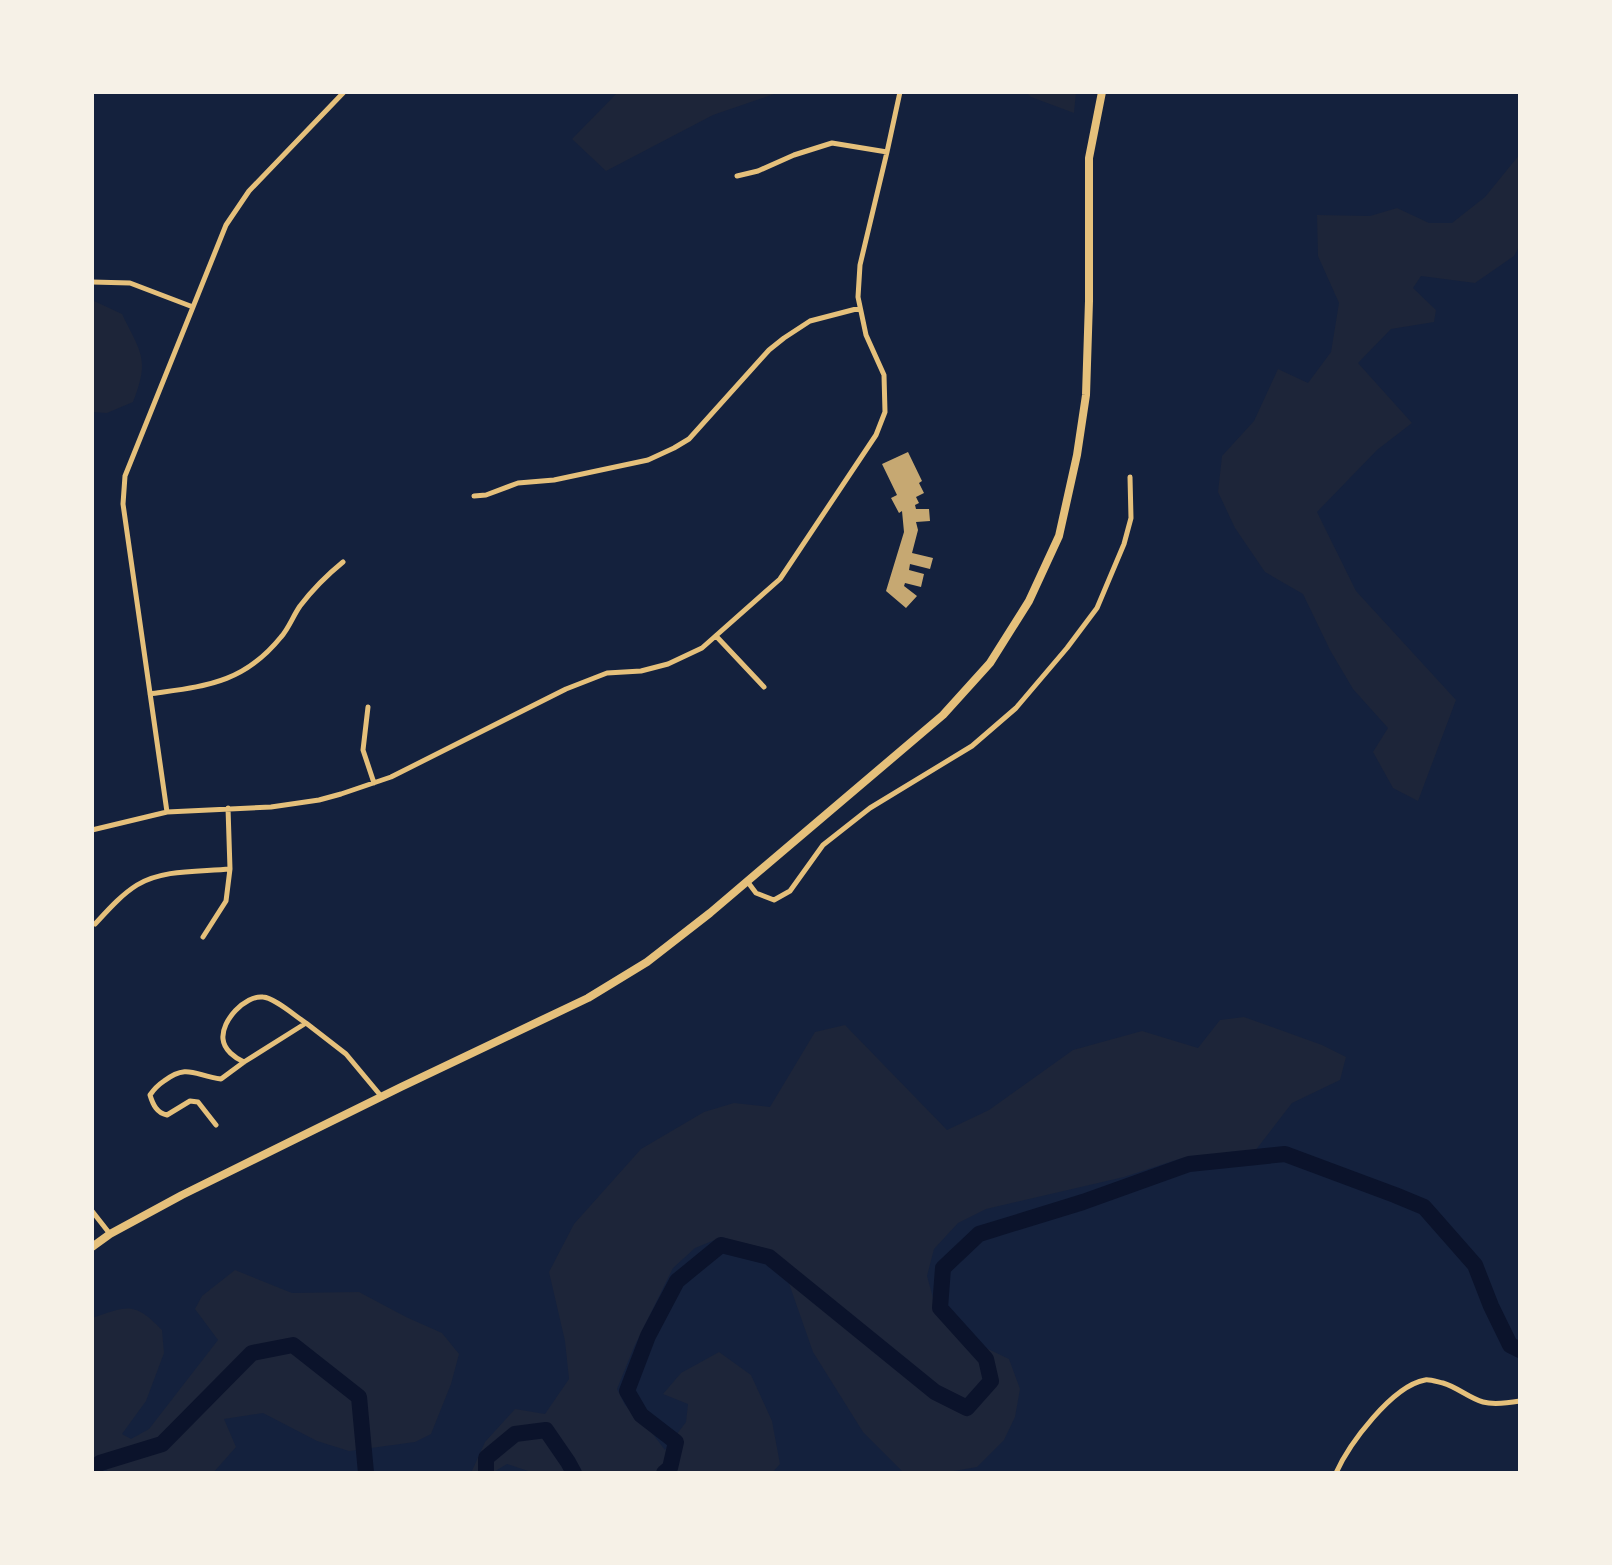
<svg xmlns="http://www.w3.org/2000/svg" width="1612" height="1565" font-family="'Fira Sans',sans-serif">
	<rect width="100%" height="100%" fill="#14213d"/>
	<path fill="#1d2539" d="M618,92H780L713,115L606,171L572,139Z
		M1026,92H1076L1074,113L1031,97Z
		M1520,154V245L1514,256L1475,283L1421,276L1413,288L1436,310L1434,322L1391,329L1358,363L1412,423L1377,450L1317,512L1356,591L1456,700L1418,801L1393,788L1373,752L1388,728L1353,689L1330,650L1303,594L1265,572L1235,528L1218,492L1222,456L1254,421L1278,369L1308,383L1331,352L1339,303L1318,256L1317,215L1370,216L1397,208L1429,223H1452L1485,197Z
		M92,300L122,314C141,353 150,359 133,402L107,413L92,412Z
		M1244,1017L1322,1045L1346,1057L1340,1080L1292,1103L1255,1151L1182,1158L1124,1177L986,1209L958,1223L934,1249L927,1276L935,1305L963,1337L1009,1359L1020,1389L1015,1417L1004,1440L977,1467L943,1473H904L863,1432L813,1352L785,1272L753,1248L722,1237L695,1248L673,1268L634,1347L617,1389L625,1405L646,1425L665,1450L686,1422L688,1404L663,1394L681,1373L719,1352L751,1375L772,1421L780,1464L772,1473H672L661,1468L653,1473H534L507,1464L492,1473H471L485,1442L515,1409L545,1414L569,1379L565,1341L549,1272L574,1224L641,1149L704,1112L734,1103L770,1107L815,1032L845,1025L947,1130L989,1110L1073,1050L1142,1031L1198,1048L1220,1020Z
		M235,1270L292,1293L359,1292L406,1317L442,1333L459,1354L451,1384L431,1434L415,1442L349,1451L317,1441L263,1413L224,1419L236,1447L213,1473H173V1471L166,1473H108L105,1464L92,1473V1318C128,1306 134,1301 162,1330L164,1353L146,1401L122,1434L131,1439L149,1429L218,1340L195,1309L202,1296Z"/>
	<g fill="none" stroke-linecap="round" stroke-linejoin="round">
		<path stroke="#0b132b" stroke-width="16" d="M92,1470L100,1463L162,1444L252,1353L293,1345L359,1397L366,1473
			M486,1473V1458L515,1434L546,1430L568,1462L574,1473
			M664,1473L670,1468L676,1442L641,1415L627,1391L648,1336L677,1281L721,1245L769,1257L935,1392L967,1408L991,1381L986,1359L940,1308L943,1268L979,1234L1083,1202L1189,1164L1285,1154L1395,1195L1424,1207L1475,1265L1491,1306L1510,1345L1520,1350"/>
	</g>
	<path fill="#c6a872" d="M908,452L922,481L919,483L924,493L916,497L919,503L915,505L916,509H929L930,521L916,522L918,530L912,553L933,558L930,569L910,564L909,570L924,574L921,587L905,583L904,586L917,596L906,608L886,591L904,532L902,511L899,513L891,498L897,495L882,464Z"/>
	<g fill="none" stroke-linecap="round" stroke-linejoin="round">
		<path stroke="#e5c07b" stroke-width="5" d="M737,176L758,171L794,155L832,143L887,152
			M92,282L130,283L193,307
			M474,496L486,495L518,483L554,480L648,460L674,448L689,439L769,350L784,338L810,321L860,308
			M716,636L764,687
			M150,694C205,686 243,684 281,637C289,628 293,616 300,606C313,589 327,575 343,562
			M368,707L363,750L374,783
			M167,812L123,504L125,476L226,225L249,191L344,92
			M92,830L167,812L271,807L319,800L341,794L391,777L566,689L607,673L641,671L668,664L702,648L780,579L876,435L885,412L884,375L866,335L858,297L860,265L887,152L900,92
			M747,881L756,893L774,900L790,891L823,845L870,808L972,746L1016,708L1067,648L1097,608L1124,544L1131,518L1130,477
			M95,924C108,910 121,895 137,885C163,869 200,872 230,869
			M203,937L226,901L230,869L228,808
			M244,1062C235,1058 224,1050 223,1039C221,1021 245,995 263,997C275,998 295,1016 306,1023
			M216,1125L198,1102L190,1101L167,1115C157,1113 153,1105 150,1095C154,1089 158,1085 164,1081C188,1063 195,1076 221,1079L244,1062L306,1023L346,1054L381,1096
			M92,1211L110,1234
			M1336,1473C1349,1444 1392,1386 1425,1380C1429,1379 1438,1382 1443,1383C1457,1387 1469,1398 1483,1402C1494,1405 1508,1403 1520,1401"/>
		<path stroke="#e5c07b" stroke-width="8" d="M92,1247L110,1234L182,1195L401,1087L588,998L647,962L710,913L943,715L990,663L1029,601L1059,536L1077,455L1086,395L1089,301V158L1102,92"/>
	</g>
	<rect width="1612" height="1565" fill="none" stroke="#f6f1e7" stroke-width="188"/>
</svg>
